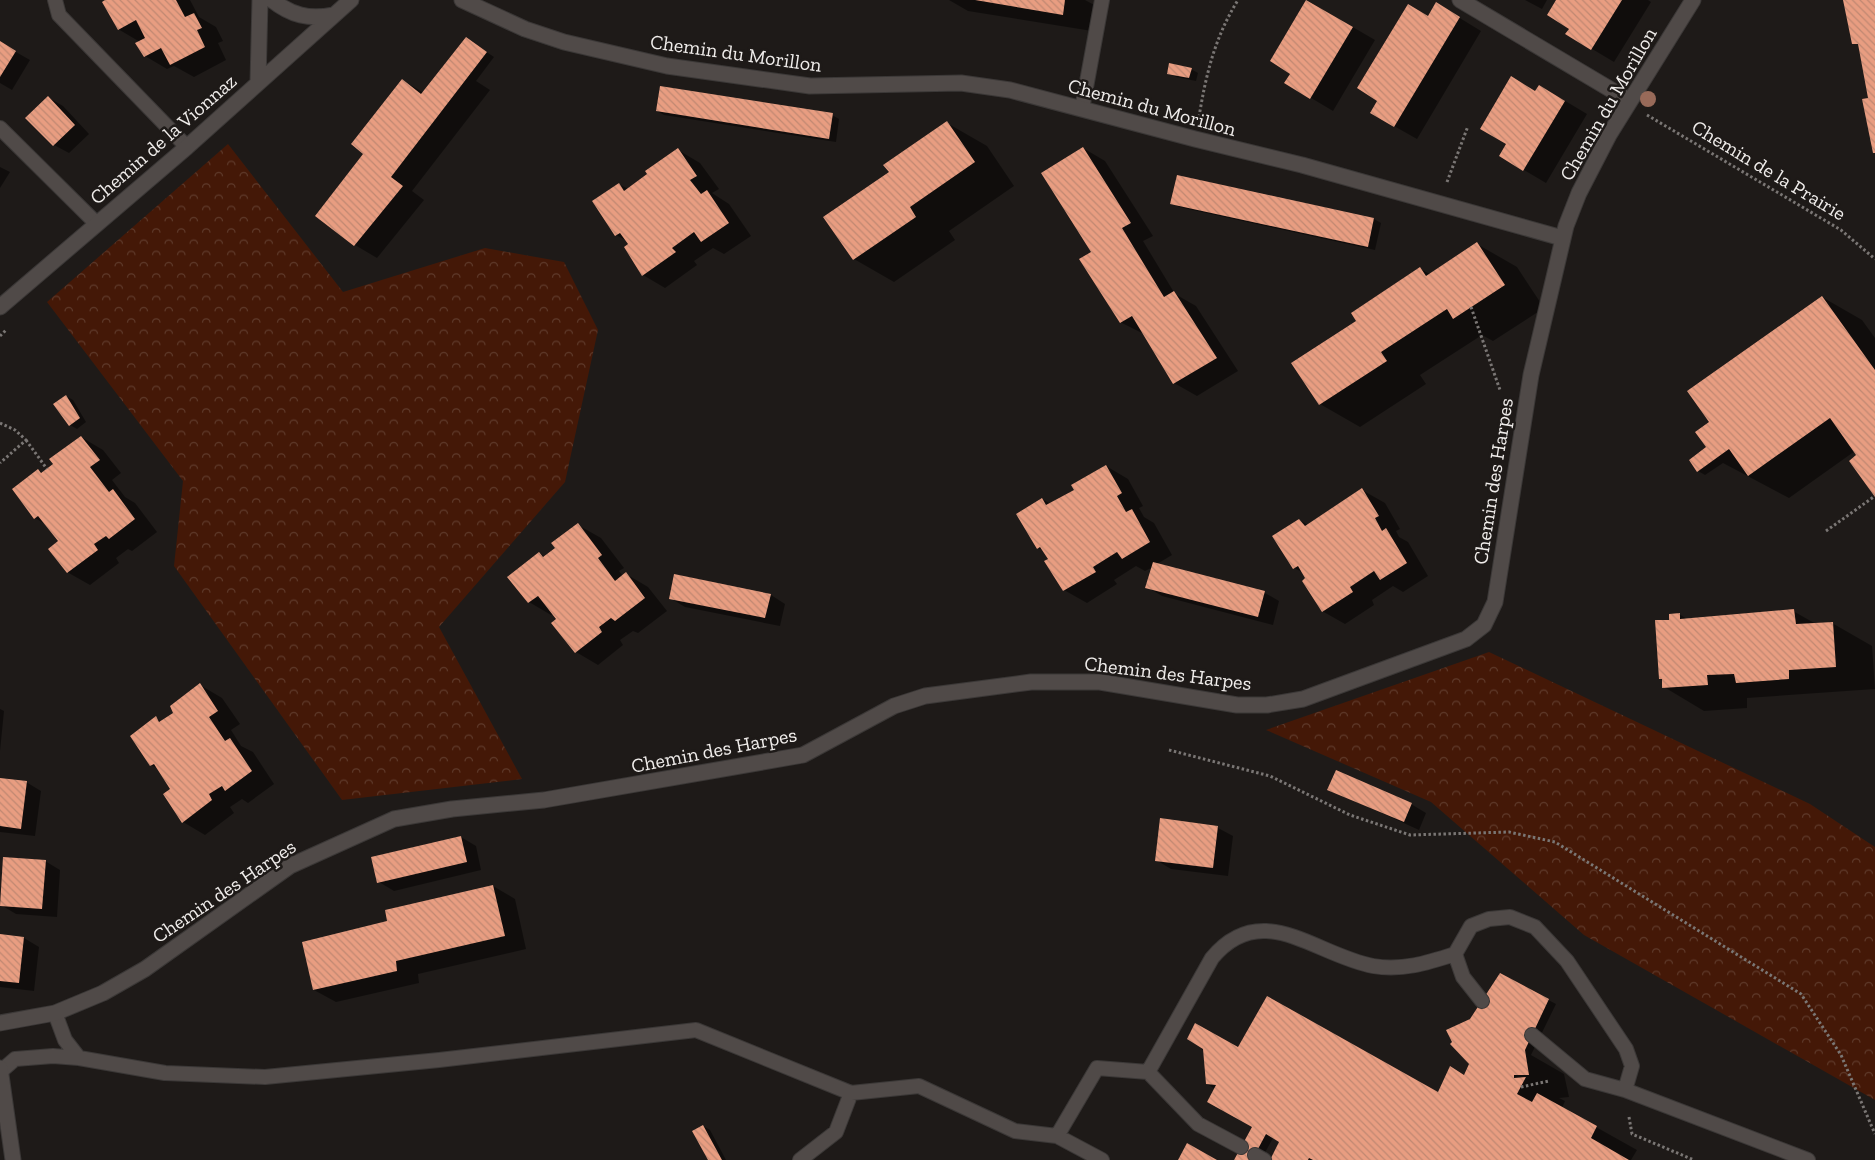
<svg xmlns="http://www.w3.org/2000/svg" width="1875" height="1160" font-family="'Zilla Slab',serif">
	<defs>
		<pattern id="forest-crowns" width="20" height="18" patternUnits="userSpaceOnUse" patternTransform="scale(1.25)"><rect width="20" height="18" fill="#441807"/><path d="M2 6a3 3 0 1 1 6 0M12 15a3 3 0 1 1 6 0" fill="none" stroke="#5f3a2b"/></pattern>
		<pattern id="building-back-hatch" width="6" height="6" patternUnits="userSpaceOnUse" patternTransform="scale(1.25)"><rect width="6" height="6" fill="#e89d81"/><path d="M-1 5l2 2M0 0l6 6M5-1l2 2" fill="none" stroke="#c08872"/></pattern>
	</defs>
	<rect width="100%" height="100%" fill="#1e1a18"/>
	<path fill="url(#forest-crowns)" d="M228,144L343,292L485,248L564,262L598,330L565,482L439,627L522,779L342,800L174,566L183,481L47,302Z
		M1489,652L1810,804L1875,847V1100L1584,935L1431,802L1266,730Z"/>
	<path fill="#0007" d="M108,0H190L199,17L216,27L223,41L218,43L226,60L194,77L174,66L167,69L145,56L140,42L118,29Z
		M949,0H1085L1096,6L1092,31L968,11Z
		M1525,0H1547L1542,9Z
		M1557,0H1648L1651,2L1614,62L1567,34L1571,28Z
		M1308,1L1375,40L1333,111L1286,83L1292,73L1271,61Z
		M1428,17H1458L1481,31L1417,139L1394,126Z
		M0,43L30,60L12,90L0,83Z
		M473,43L494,57L476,81L490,90L412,191L424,200L377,258L355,245L317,216L365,153L402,80L424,93Z
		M1191,69L1198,73L1196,81L1176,77L1169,73Z
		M1536,92L1562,99L1587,114L1546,183L1524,170Z
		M49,98L63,106L89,134L69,153L54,145Z
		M657,111L832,115L839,119L836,142L664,115Z
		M947,123L987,146L1014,186L949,231L955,240L894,282L854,259L890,172Z
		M1083,148L1105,161L1153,236L1143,241L1175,294L1196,306L1238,371L1197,396L1174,383L1144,334L1120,322L1093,252Z
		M678,150L700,163L719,189L712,193L729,204L751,236L724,254L713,248L694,261L697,265L665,288L643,275L627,241L616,235L619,184L628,189Z
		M0,167L10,172L0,188Z
		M1172,203L1374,219L1381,223L1375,250L1179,207Z
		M1477,244L1517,267L1544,308L1493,341L1482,335L1420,375L1426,384L1360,427L1320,404L1358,321L1420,269L1430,274Z
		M1822,297L1862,320L1875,338V495L1855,451L1789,498L1723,463L1705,475L1698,471L1707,447L1711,422Z
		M66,396L73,400L86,422L77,429L70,425Z
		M81,437L103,450L121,473L112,480L125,497L135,503L157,532L132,551L128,549L116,558L119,563L90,585L67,572L59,542L45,524L35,518L38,470L43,473L55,464Z
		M1106,466L1128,479L1143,506L1139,508L1144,517L1154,523L1172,555L1157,564L1265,593L1279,601L1273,625L1162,596L1147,587L1153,567L1145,571L1136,566L1114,580L1117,584L1087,603L1064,590L1046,562L1050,560L1045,552L1038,548L1042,499L1051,504L1075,490Z
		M1362,490L1385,503L1400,529L1396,531L1399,537L1408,542L1428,576L1403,592L1393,586L1372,600L1374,605L1345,624L1322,611L1304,573L1294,568L1299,520L1308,525Z
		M578,525L601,538L624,568L619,571L623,576L626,574L648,587L667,611L638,633L633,631L620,640L623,645L598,665L576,652L553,614L551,615L529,602L539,553L545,557L557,548Z
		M771,595L785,604L780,626L685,607L670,598Z
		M1793,611L1816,624L1832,623L1872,646L1875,689L1747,698V708L1704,711L1664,687L1663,680L1660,678L1670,621L1679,614L1687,619Z
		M200,685L222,698L240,724L231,730L241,746L253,752L274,784L248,803L242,799L230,807L234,813L205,835L183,822L172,790L159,769L151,765L156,718L162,722L175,713Z
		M0,709L4,711L0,751Z
		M0,779L26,782L41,791L35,836L0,832Z
		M1329,789L1411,804L1426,813L1419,830Z
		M1161,820L1218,828L1233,836L1228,876L1171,869L1156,860Z
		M461,837L476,846L481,870L394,891L379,882Z
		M45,861L60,870L57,917L16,914L1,905Z
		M493,886L515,899L526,949L418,974L419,983L336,1002L314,990L389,922Z
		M0,936L24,938L39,947L34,991L0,987Z
		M1501,975L1556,1004L1531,1055L1564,1074L1569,1097L1559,1098L1565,1101L1562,1108L1637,1150L1631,1160H1271L1281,1142L1273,1138L1261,1160H1235L1254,1127L1215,1089L1207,1084L1239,1049L1438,1094L1465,1076L1471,1064V1020Z
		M703,1126L710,1130L726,1160H709Z"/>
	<path fill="url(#building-back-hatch)" d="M105,0H176L185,17L194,13L202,28L197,30L205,47L170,65L161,48L144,57L135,43L145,38L136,20L118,30L102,2Z
		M975,0H1065L1063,15Z
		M1306,0L1353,27L1310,99L1284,83L1290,74L1270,61Z
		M1556,0H1622L1591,50L1565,34L1569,29L1547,15Z
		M1843,0H1875V153H1873L1862,99L1868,98L1858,44H1852Z
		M1436,2L1460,17L1394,127L1370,113L1377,101L1357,88L1408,4L1428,16Z
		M466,37L487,52L391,177L403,186L354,246L315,216L363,154L351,144L402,79L421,94Z
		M0,41L16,51L0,77Z
		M1169,63L1192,68L1189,78L1167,74Z
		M1511,76L1535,91L1539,85L1565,101L1523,171L1499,156L1506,144L1480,129Z
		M660,86L833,113L829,139L656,111Z
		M48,96L75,125L53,146L25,118Z
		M947,121L975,162L910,207L916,217L853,260L823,217L889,172L883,165Z
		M1083,147L1131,223L1122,228L1164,297L1174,291L1217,358L1173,384L1132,316L1120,323L1079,259L1091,252L1041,173Z
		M678,148L697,176L690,180L701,194L707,190L729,223L701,242L694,232L672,248L676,252L642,276L624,247L628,244L620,233L615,236L592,201L619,183L624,191L647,174L645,171Z
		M1177,175L1374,218L1368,247L1170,204Z
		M1477,242L1505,285L1453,319L1447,309L1381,352L1387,361L1319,405L1291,363L1356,321L1351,313L1420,267L1426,276Z
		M1822,296L1875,370V497L1849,461L1856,455L1830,418L1748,476L1729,449L1697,472L1689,460L1706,447L1695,432L1709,422L1687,391Z
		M66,395L80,418L69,426L53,404Z
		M81,436L100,460L90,467L109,492L113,489L135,519L109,539L106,536L94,544L98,550L67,573L48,549L58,541L38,516L34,519L12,489L38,469L41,473L53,464L49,459Z
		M1106,465L1122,493L1117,496L1126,512L1132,509L1150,542L1122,559L1117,552L1093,567L1096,572L1063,591L1044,561L1048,559L1040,547L1037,549L1016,514L1042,498L1046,505L1074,490L1071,485Z
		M1362,488L1379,516L1375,518L1382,531L1386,528L1407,563L1380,580L1374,571L1350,587L1353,592L1322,612L1302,581L1305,578L1298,566L1293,569L1272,536L1299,519L1305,526Z
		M578,523L602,555L598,558L615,581L626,572L645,598L615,621L611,618L599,627L602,632L575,653L551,623L556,619L538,596L528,603L507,577L539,552L543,557L555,548L551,543Z
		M1153,562L1265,591L1258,617L1145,588Z
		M674,574L771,594L765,618L669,599Z
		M1794,609L1796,624L1833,622L1836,667L1789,670V679L1736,683L1734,674L1707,675L1708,685L1662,688V679H1659L1655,620H1669V614L1680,613V619Z
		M200,683L218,711L209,717L225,741L230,738L252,771L225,791L222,786L209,794L212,800L182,823L163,794L170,789L154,764L150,766L130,736L156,716L159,722L173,713L170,706Z
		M1336,770L1412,803L1404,822L1327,790Z
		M0,778L27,781L21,829L0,826Z
		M1160,818L1218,826L1213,868L1155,861Z
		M461,836L467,862L377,883L371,857Z
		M3,857L46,860L42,909L0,906Z
		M493,885L505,936L396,961L397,971L313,990L302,942L387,921L385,910Z
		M0,934L24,937L19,983L0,981Z
		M1500,973L1549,999L1525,1050L1529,1075H1514V1078L1526,1077L1517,1094L1532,1102L1537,1093L1597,1126L1591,1138L1629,1160H1313L1309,1158L1308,1160H1270L1279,1142L1266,1134L1252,1160H1234L1252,1127L1207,1102L1216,1085L1206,1084L1203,1049L1187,1039L1195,1023L1238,1047L1267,996L1438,1092L1450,1066L1464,1075L1469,1064L1450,1044L1452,1042L1446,1030L1470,1019Z
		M703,1125L722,1160H708L692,1131Z
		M1187,1143L1217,1160H1178Z"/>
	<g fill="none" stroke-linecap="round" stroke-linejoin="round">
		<defs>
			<path id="lane" d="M55,0L59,15L187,147
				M1082,109L1102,0
				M0,128L97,224
				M1482,1001L1463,977L1455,954L1471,926L1489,919L1510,917L1535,927L1567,961L1626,1049L1632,1066L1625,1090L1585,1079L1532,1035
				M55,1013L65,1040L79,1058L165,1073L265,1077L439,1060L696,1030L851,1093L919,1086L1015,1131L1057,1136L1097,1068L1148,1072L1198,1124L1241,1147
				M0,1072L15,1059L53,1056L79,1058
				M1148,1072L1212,958C1262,898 1315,955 1373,966C1402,971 1427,963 1455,954
				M1625,1090L1808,1160
				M1057,1136L1102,1160
				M1255,1155L1264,1160
				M800,1160L836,1132L851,1093"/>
			<path id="street" d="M272,0C291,15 309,20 333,15
				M462,0L525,29L564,42L667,66L810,86L961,83L1010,90L1195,139L1302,165L1562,238
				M1460,0L1630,101
				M258,83L260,0
				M0,307L187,147L351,0
				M0,1023L55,1013L103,993L145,969L290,866L394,819L452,809L544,800L803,755L894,706L925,696L1031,682H1100L1237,705H1267L1303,699L1466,639L1484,625L1495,602L1531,375L1566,226L1579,193L1609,135L1693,0
				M0,1068L13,1160"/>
		</defs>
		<use href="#lane" stroke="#3b3837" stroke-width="16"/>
		<use href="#street" stroke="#3b3837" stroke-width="17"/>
		<path stroke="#7a7674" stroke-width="3" stroke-dasharray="2.5 2.5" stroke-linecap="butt" d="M1647,115L1841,230L1875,259
			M1199,117C1206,74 1215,37 1238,0
			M1447,182L1468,126
			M1471,307L1500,390
			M0,336L6,330
			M0,423L15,430L26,440L0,463
			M26,440L47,469
			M1826,531L1875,496
			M1169,750L1270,776L1350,815L1410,835L1509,832L1555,842L1801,994L1841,1055L1875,1134
			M1521,1087L1549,1081
			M1629,1117L1632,1134L1694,1160"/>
		<use href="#lane" stroke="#504a48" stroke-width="14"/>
		<use href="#street" stroke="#504a48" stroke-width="15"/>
	</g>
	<circle fill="#986a59" cx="1648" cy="99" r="8"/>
	<g text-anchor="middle" stroke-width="5" stroke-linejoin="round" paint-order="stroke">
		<g font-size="20" fill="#f0edeb" stroke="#1e1a18">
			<text transform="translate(736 53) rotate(8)" y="7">Chemin du Morillon</text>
			<text transform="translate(1608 104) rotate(-60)" y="7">Chemin du Morillon</text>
			<text transform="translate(1152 107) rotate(15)" y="7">Chemin du Morillon</text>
			<text transform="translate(163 139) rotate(-41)" y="7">Chemin de la Vionnaz</text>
			<text transform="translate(1769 170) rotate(31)" y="7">Chemin de la Prairie</text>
			<text transform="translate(1493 481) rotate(-81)" y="7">Chemin des Harpes</text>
			<text transform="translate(1168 673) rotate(7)" y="7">Chemin des Harpes</text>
			<text transform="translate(714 750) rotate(-11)" y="7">Chemin des Harpes</text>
			<text transform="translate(224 891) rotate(-34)" y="7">Chemin des Harpes</text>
		</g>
	</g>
</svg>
